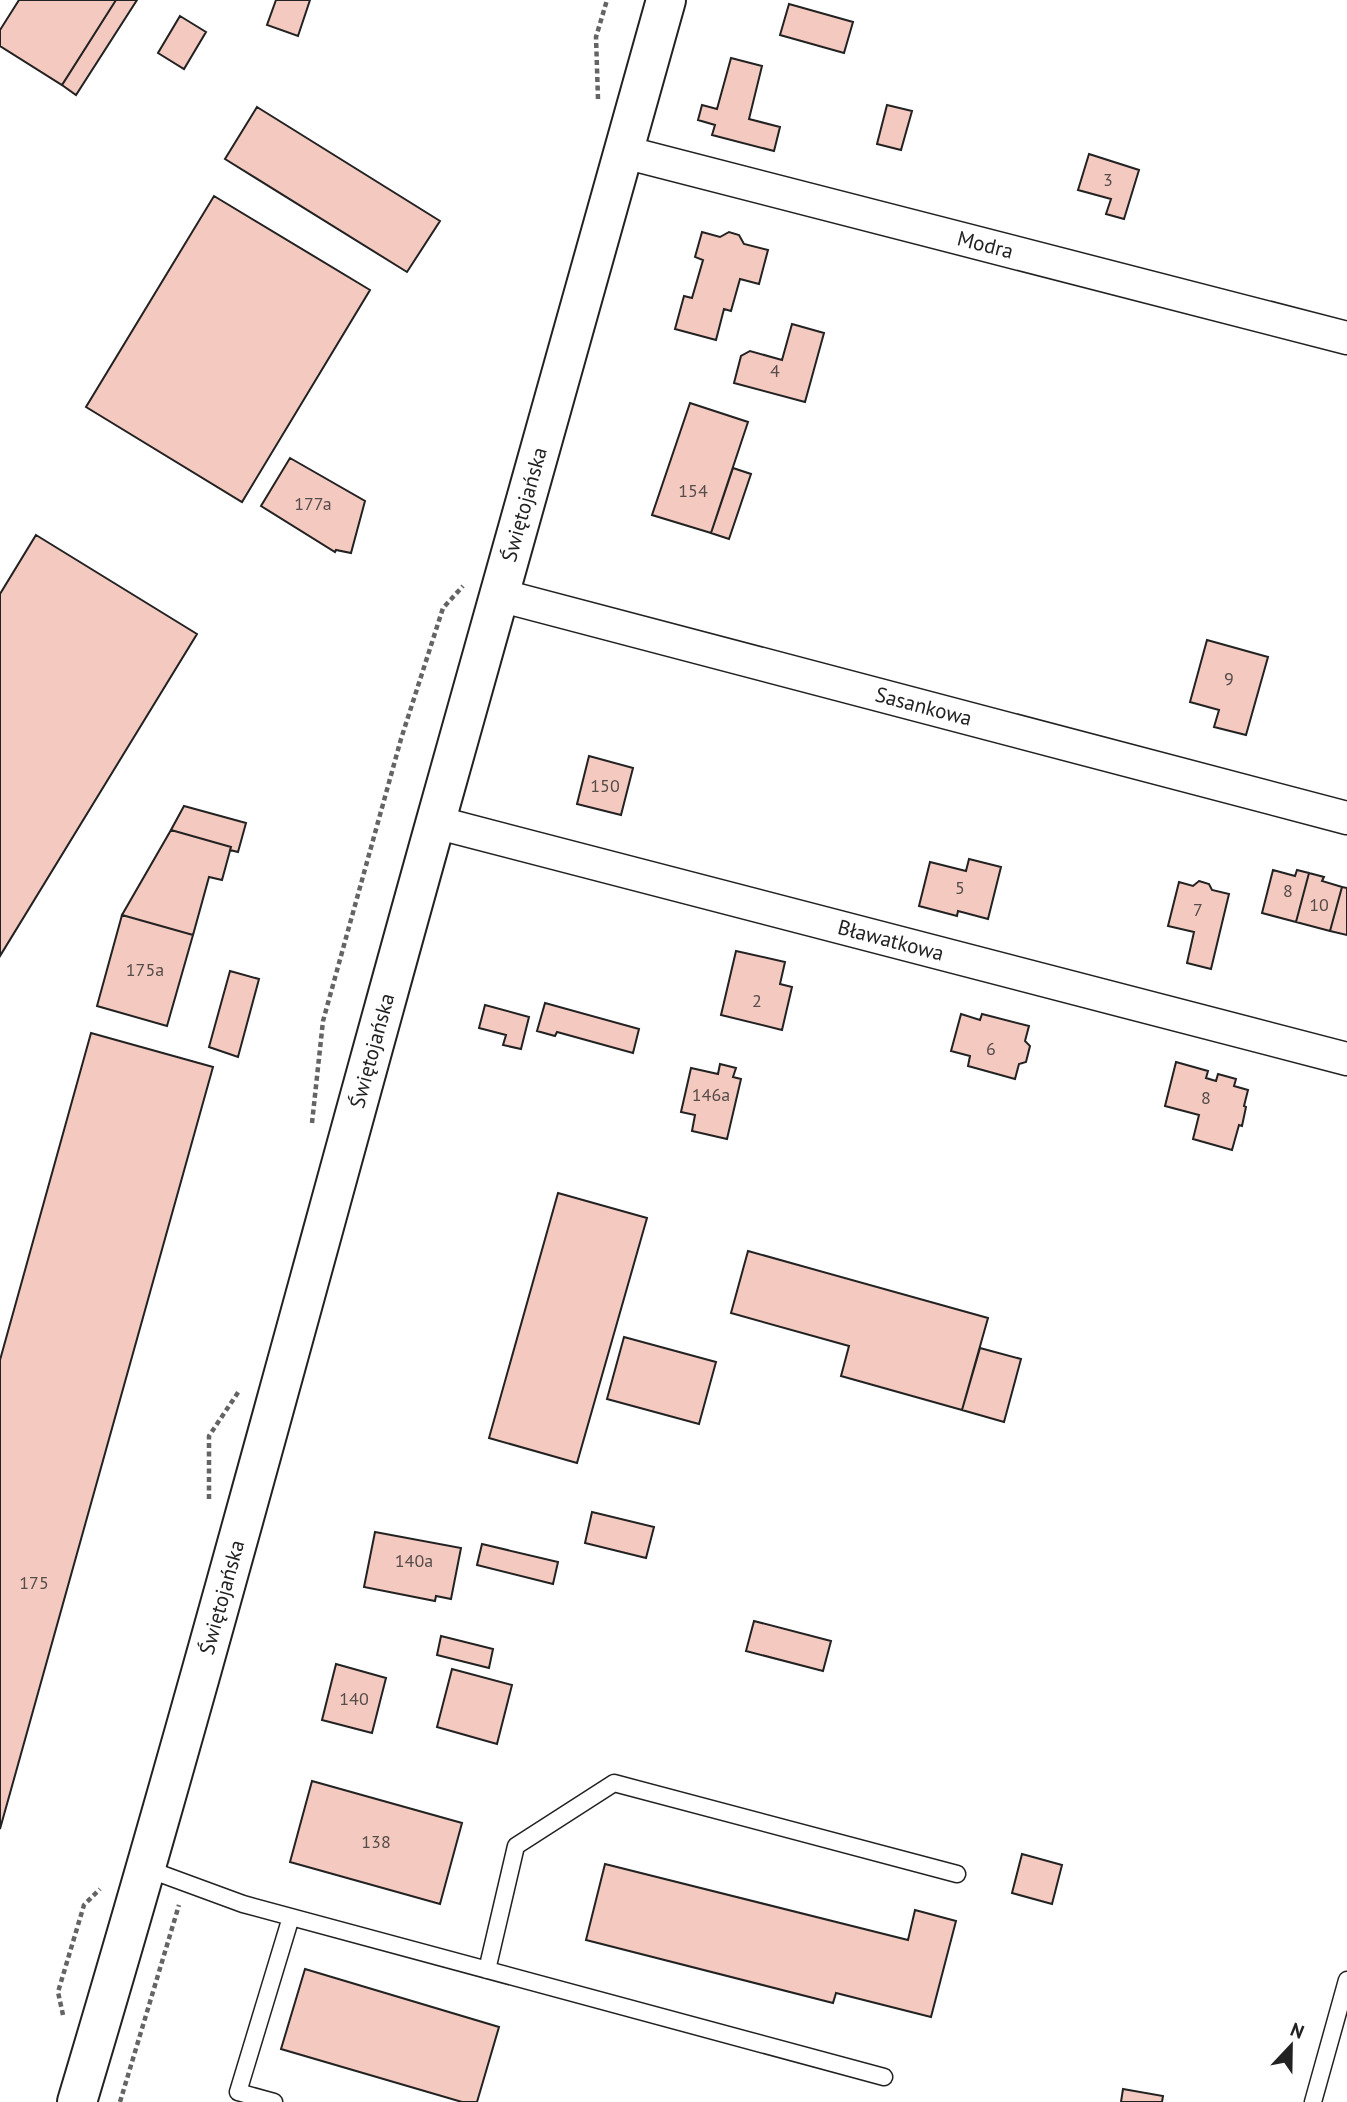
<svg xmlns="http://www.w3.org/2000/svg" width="1347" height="2102" font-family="'PT Sans',sans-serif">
	<rect width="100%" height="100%" fill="#fff"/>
	<path fill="#f3c9c0" stroke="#222" stroke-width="2" d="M19,0H116L62,85L0,46V30Z
		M116,0H137L76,95L62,85Z
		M276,0H310L298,36L267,25Z
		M789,4L853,22L844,53L780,35Z
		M180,16L206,32L184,69L158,53Z
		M731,58L762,66L749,119L780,127L774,151L712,135L715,125L698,120L702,105L717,109Z
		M887,105L912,111L901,150L877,144Z
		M257,107L440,221L407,272L225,159Z
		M1089,154L1139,170L1124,219L1106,214L1111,199L1078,190Z
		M214,196L370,290L242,502L86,407Z
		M702,232L720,237L729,232L739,235L744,244L768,250L759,284L740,279L731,311L724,309L716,340L675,329L684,296L692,298L703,260L695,257Z
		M792,324L824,333L805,402L734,383L741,356L750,351L782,360Z
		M690,403L748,422L711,533L652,515Z
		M290,458L365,501L351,553L336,550L335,552L261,506Z
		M733,468L751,474L729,539L711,533Z
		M36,535L197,634L0,956V594Z
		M1207,640L1268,657L1246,735L1214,727L1219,710L1190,702Z
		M589,756L633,768L621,815L577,804Z
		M184,806L246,823L238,852L230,850L231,847L171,830Z
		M171,830L231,847L222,880L209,877L193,935L122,915Z
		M969,859L1001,867L988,919L958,911L957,916L919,906L930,862L966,871Z
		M1273,870L1295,876L1297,870L1309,873L1296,922L1262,913Z
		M1309,873L1324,877L1322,881L1342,887L1330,931L1296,922Z
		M1199,881L1209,884L1212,890L1229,894L1211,969L1187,963L1194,932L1168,926L1179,882L1193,886Z
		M1342,887L1347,888V935L1330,931Z
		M122,915L193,935L167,1026L97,1006Z
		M736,951L785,962L780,984L792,987L782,1030L721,1015Z
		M230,971L259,979L238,1057L209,1047Z
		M545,1003L639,1029L633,1053L557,1032L555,1036L537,1031Z
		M485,1005L529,1017L521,1049L503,1045L506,1035L479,1028Z
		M961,1014L980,1020L982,1014L1029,1026L1025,1041L1030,1046L1026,1062L1019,1064L1015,1079L968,1066L970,1056L951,1051Z
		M91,1033L213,1067L0,1829V1360Z
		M1176,1062L1208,1071L1206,1078L1216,1081L1218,1074L1236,1079L1234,1086L1248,1090L1244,1106L1246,1107L1242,1126L1239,1125L1232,1150L1193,1139L1199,1115L1165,1106Z
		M720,1064L736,1068L733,1077L741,1079L727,1139L692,1131L695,1115L681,1112L691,1068L718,1074Z
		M558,1193L647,1218L577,1463L489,1438Z
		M748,1251L988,1318L962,1410L841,1376L849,1346L731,1313Z
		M624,1337L716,1362L699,1424L607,1399Z
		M980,1348L1021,1359L1004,1422L962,1410Z
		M592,1512L654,1527L646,1558L585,1543Z
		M375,1532L461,1548L451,1599L436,1596L435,1601L364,1587Z
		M482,1544L558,1562L553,1584L477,1565Z
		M754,1621L831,1641L823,1671L746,1651Z
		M441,1636L493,1649L489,1668L437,1655Z
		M336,1664L386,1678L372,1733L322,1720Z
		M452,1669L512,1685L497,1744L437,1727Z
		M312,1781L462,1823L440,1904L290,1862Z
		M1022,1854L1062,1865L1052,1904L1012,1893Z
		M605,1864L908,1940L915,1910L956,1921L931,2017L836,1993L833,2003L586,1940Z
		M305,1969L499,2027L477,2102H462L281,2049Z
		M1123,2089L1163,2096L1162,2102H1121Z"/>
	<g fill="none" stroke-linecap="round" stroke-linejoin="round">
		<defs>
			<path id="lane" d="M145,1868L243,1904L884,2077
				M487,1970L516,1846L614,1783L957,1874
				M274,2102L238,2092L291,1917
				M1313,2102L1347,1980"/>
			<g id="street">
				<path id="s1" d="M624,152L1347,338"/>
				<path id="s2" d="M499,595L1347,818"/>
				<path id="s3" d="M435,822L1347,1059"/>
			</g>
			<g id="secondary">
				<path id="s4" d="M77,2102C204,1678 316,1250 435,824C511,549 590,275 666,0"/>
			</g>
		</defs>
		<use href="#lane" stroke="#222" stroke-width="19"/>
		<use href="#street" stroke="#222" stroke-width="35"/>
		<use href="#secondary" stroke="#222" stroke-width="42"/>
		<path stroke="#646464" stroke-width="4.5" stroke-dasharray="5 3.5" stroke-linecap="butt" d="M598,99L596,37L607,0
			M312,1123L323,1021L401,739L443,608L463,586
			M209,1499V1436L239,1391
			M63,2015L58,1992L84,1905L100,1889
			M120,2102L179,1905"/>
		<use href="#lane" stroke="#fff" stroke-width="16"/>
		<use href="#street" stroke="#fff" stroke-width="32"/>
		<use href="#secondary" stroke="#fff" stroke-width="38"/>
	</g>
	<g text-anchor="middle" stroke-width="5" stroke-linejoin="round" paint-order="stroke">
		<g font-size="18" fill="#564c4a">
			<text x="1108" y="186">3</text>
			<text x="775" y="377">4</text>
			<text x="693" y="497">154</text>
			<text x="313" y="510">177a</text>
			<text x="1229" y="685">9</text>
			<text x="605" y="792">150</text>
			<text x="960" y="894">5</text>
			<text x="1288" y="897">8</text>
			<text x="1319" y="911">10</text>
			<text x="1198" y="916">7</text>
			<text x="145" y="976">175a</text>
			<text x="757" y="1007">2</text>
			<text x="991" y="1055">6</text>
			<text x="711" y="1101">146a</text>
			<text x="1206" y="1104">8</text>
			<text x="414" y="1567">140a</text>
			<text x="34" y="1589">175</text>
			<text x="354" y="1705">140</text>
			<text x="376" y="1848">138</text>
		</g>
		<g font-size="21" fill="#222" stroke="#fff">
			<text dy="7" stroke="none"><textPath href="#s1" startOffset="373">Modra</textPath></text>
			<text dy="7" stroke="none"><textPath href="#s4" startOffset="1659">Świętojańska</textPath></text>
			<text dy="7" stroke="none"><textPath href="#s2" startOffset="439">Sasankowa</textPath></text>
			<text dy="7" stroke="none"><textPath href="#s3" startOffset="471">Bławatkowa</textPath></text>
			<text dy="7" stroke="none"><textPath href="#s4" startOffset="1092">Świętojańska</textPath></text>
			<text dy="7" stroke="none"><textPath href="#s4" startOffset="525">Świętojańska</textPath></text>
		</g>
	</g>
	<g transform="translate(1291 2046) rotate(22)" stroke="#ffffff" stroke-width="5" paint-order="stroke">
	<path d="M0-5L12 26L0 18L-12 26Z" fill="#222222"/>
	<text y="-10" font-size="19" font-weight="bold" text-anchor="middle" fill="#222222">N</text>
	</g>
</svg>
